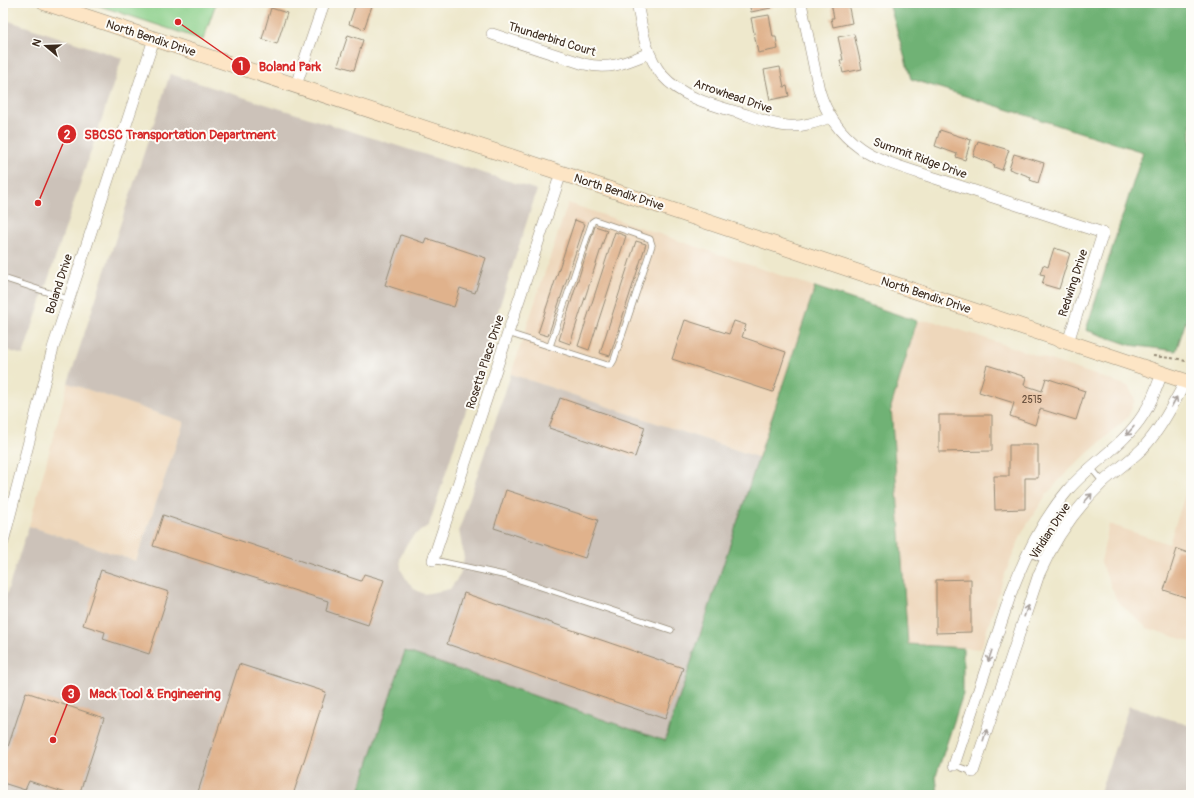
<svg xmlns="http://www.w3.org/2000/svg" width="1194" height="798" font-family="Pangolin,sans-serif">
	<rect width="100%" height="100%" fill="#fdfcf7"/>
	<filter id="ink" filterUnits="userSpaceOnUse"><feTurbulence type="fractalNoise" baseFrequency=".025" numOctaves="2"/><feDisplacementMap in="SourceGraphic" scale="8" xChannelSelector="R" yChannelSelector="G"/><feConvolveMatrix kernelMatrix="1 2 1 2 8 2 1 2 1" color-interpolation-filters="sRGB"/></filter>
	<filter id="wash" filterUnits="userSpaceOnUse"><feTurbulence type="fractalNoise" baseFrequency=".012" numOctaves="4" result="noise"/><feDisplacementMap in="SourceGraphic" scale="16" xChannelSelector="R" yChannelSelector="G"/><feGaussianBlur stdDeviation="0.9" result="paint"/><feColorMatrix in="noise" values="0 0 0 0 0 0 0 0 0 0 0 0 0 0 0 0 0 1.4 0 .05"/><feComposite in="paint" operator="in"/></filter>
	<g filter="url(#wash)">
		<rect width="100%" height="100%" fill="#eee8cc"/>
		<path fill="#eed7bb" d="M568,203L815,287L760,458L511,374Z
			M917,321H933L1128,386L1135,400L1128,417L1067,472L1047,494L1023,531L1003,579L981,649L908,644L891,407Z
			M68,383L184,422L136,561L29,526Z
			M1191,476V642L1147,628L1117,601L1101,562L1109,524L1169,544Z"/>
		<path fill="#ccc2b9" d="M3,19L122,58L23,355L3,349Z
			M170,74L537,190L429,525L413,536L406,545L400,558L401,570L408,582L416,590L424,594L441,591L450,589L460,575L464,558L459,530L511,374L760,458L665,741L405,651L358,795H3V604L29,526L136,561L184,422L68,383Z
			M1129,706L1191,726V795H1099Z"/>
		<path fill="#8acf89" stroke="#627c54" d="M91,3H216L203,40Z"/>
		<path fill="#6fb275" stroke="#556e4a" d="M889,3H1191V306L1176,351L1130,345L1086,330L1143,152L911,79Z
			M815,287L917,321L891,407L908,644L963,648V694L936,776L938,795H358L405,651L665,741Z"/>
		<g id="blocks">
			<path fill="#e0b28c" d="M356,3H373L364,29L349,24Z
				M749,3H770L771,8L751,12Z
				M831,3H848L852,23L833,27L831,18H834Z
				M271,8L287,13L277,44L262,39Z
				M769,15L773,37H776L778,49L758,53L751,18Z
				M854,34L862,69L843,73L840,60H843L838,37Z
				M348,35L363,40L354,70L338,65Z
				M780,67L784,87L787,86L789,96L770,100L764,70Z
				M940,130L971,140L965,160L956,157L957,154L935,146Z
				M978,141L1009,150L1002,170L994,167L995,165L973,156Z
				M1014,154L1044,163L1038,183L1030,180L1031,177L1009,169Z
				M575,220L585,224L548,336L538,333Z
				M595,226L607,230L570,344L559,340Z
				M615,232L626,236L589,350L578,346Z
				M401,235L424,243L426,238L486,258L475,293L460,288L454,307L385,285Z
				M636,241L646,244L610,356L600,353Z
				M1054,248L1070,253L1059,289L1042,284L1045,275L1040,274L1043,265L1048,267Z
				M685,320L729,334L734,321L746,325L742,337L786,352L773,392L672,359Z
				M987,365L1026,377L1024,385L1042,391L1046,378L1085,391L1076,420L1040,409L1035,425L1010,416L1014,403L979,392Z
				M560,398L645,427L635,457L549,428Z
				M939,415H992V451L939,452Z
				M1009,445H1038V478H1025V509L995,510L994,476H1009Z
				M506,490L598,520L585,558L494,528Z
				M163,515L361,581L364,574L384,580L368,625L326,611L328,601L153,546Z
				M1177,549L1191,554V599L1164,590Z
				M101,570L169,592L149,654L103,639L105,632L83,625Z
				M971,579V632L936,633V580Z
				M464,593L683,668L665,719L447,644Z
				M239,664L326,692L293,795H197Z
				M26,692L104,718L79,795H72L29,781L25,790L3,783V762Z"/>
		</g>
	</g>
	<g filter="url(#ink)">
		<use href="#blocks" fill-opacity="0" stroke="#948975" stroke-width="1"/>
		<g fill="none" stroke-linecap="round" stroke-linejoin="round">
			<defs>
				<path id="lane" d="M3,278L68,299
					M508,333L607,365H611L614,360L652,245L650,239L595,220L592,222L550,346
					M1091,468L1103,482
					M1028,553L1045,560
					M433,560L508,576L671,630
					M954,765L973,772"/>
				<path id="street" d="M637,3C642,28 645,54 662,75C683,99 717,106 747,115C760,120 774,125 788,126C803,127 817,122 830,117
					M801,3L819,90C826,114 839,133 860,148C879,162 918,172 941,180C995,198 1049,215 1103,233L1068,342
					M492,34L584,64C610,70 625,63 649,53
					M296,85L324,3
					M3,542L53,348L154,39
					M433,560L561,173
					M954,765L1012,590C1026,554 1043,519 1068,490C1091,463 1124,445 1143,415C1152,402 1157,387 1162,373
					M973,772L1039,574C1054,540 1076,508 1103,482C1116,470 1131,460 1143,448C1161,429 1173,404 1186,381"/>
				<path id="secondary" d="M45,3L561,173L1191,383"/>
			</defs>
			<use href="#lane" stroke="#948975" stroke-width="7"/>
			<use href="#street" stroke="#948975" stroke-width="12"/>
			<use href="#secondary" stroke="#948975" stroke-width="16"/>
			<path stroke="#948975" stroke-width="2" stroke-dasharray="3 3" stroke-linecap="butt" d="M1153,356L1179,359L1191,363"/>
			<use href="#lane" stroke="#fff" stroke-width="5.5"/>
			<use href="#street" stroke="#fff" stroke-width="11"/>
			<use href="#secondary" stroke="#fde5c5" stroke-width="15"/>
		</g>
		<defs><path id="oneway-shaft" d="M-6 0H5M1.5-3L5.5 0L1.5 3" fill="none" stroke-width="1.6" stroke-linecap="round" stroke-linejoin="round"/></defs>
		<g stroke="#a79f9a">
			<use href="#oneway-shaft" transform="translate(1174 402) rotate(-61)"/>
			<use href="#oneway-shaft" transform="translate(1130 431) rotate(131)"/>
			<use href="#oneway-shaft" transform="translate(1088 498) rotate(-48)"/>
			<use href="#oneway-shaft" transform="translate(1026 611) rotate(-72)"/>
			<use href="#oneway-shaft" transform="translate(990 656) rotate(108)"/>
			<use href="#oneway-shaft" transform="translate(985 735) rotate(-72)"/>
		</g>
	</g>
	<g text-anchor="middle" stroke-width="4" stroke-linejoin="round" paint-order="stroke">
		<g font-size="10" fill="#644c3a">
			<text x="1032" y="403">2515</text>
		</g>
		<g font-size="12" fill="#3b2a1e" stroke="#fdfcf7">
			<text transform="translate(151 38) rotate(18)" y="4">North Bendix Drive</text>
			<text transform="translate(552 39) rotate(17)" y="4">Thunderbird Court</text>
			<text transform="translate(733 96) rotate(19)" y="4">Arrowhead Drive</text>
			<text transform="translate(920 158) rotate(20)" y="4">Summit Ridge Drive</text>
			<text transform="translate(619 192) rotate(18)" y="4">North Bendix Drive</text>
			<text transform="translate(1073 283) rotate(-72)" y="4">Redwing Drive</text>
			<text transform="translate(59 284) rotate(-72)" y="4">Boland Drive</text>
			<text transform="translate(926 295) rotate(18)" y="4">North Bendix Drive</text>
			<text transform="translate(485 362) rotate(-72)" y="4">Rosetta Place Drive</text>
			<text transform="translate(1050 531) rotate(-57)" y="4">Viridian Drive</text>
		</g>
	</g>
	<path fill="none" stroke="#d62828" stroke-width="1.5" d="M178 22L241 66M38 203L67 134M53 740L71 694"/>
	<g fill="#d62828" stroke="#fdfcf7" stroke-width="1.5">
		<circle cx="178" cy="22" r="4"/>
		<circle cx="38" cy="203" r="4"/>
		<circle cx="53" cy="740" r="4"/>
		<circle cx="241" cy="66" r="10"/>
		<circle cx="67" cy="134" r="10"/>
		<circle cx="71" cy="694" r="10"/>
	</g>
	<g font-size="12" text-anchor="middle" font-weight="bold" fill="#fff">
		<text x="241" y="70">1</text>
		<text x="67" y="139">2</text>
		<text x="71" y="698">3</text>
	</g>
	<g font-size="13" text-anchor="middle" font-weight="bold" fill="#d62828" stroke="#fdfcf7" stroke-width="4" stroke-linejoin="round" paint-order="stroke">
		<text x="290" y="71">Boland Park</text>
		<text x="180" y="139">SBCSC Transportation Department</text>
		<text x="155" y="698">Mack Tool &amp; Engineering</text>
	</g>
	<rect width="1194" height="798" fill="none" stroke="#fdfcf7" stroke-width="16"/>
	<g transform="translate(46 46) rotate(289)" stroke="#fdfcf7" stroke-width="3" paint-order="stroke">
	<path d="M0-3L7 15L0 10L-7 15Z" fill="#3b2a1e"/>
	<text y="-6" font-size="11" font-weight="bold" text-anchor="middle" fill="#3b2a1e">N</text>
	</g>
</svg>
